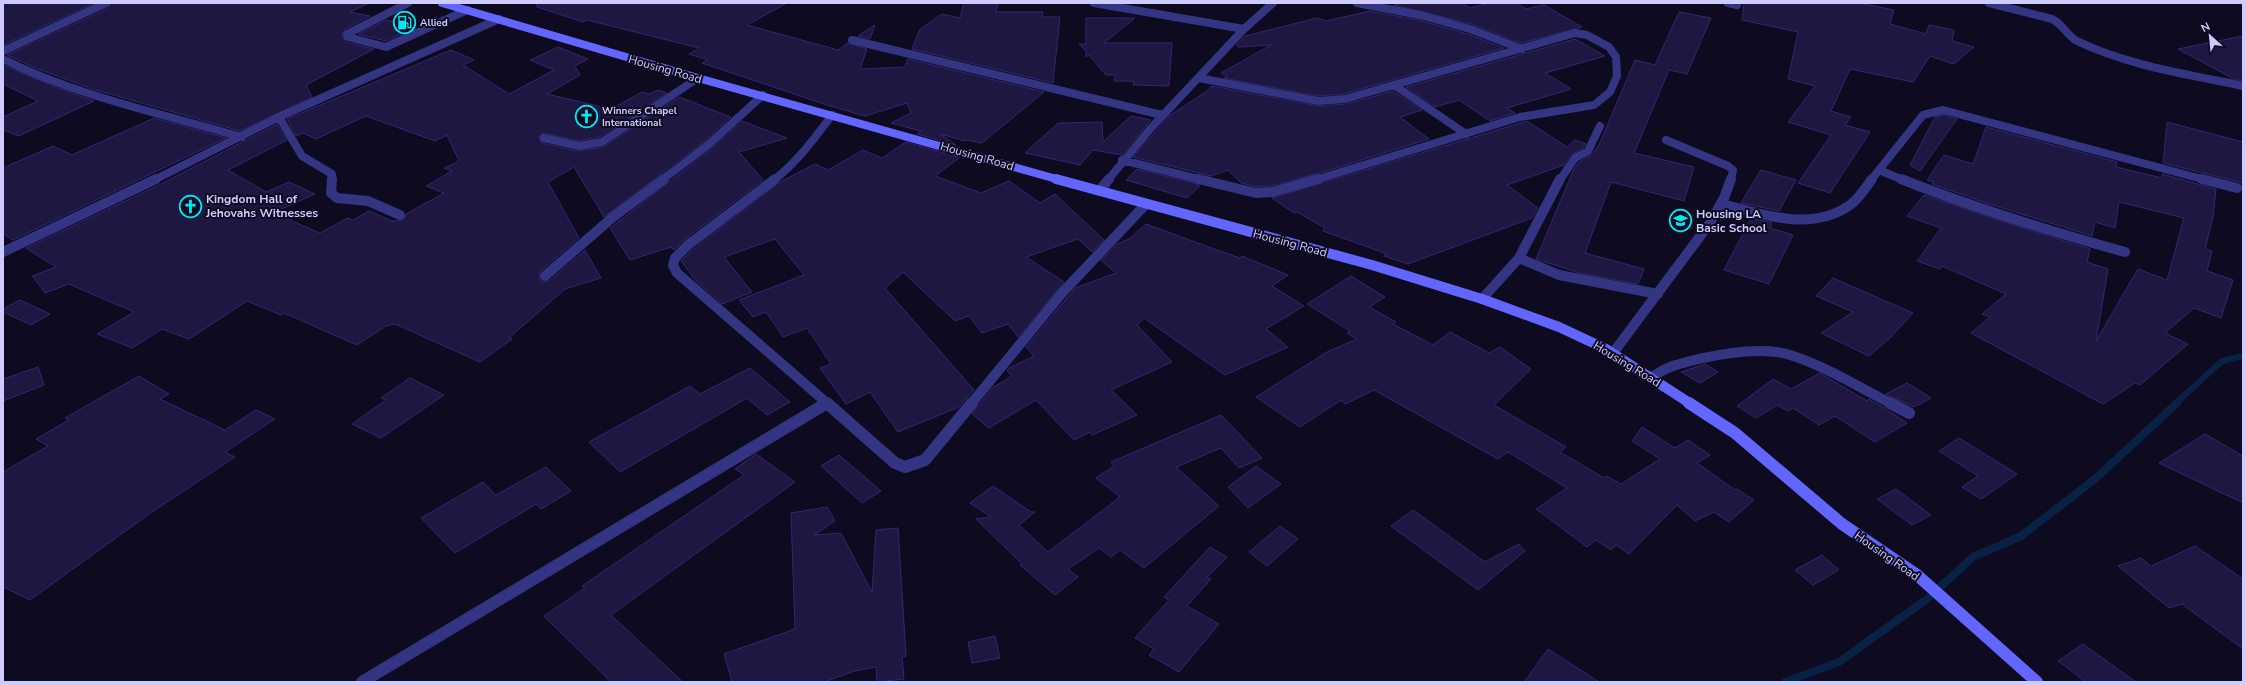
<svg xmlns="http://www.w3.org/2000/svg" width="2246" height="685" font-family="'Nunito Sans',sans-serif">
	<rect width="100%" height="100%" fill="#0e0b20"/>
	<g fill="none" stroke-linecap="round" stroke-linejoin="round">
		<path stroke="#092142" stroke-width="6" d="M2175,404L2222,361L2243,356"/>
		<path stroke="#092142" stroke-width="8" d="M1785,682L1839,662L1927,599L1973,557L2021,536L2095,479L2177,403"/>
	</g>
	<path fill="#1d1742" stroke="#32276f" d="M3,3H94L3,45Z
		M111,3H369L350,12L370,16L345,29L342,35L346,42L374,49L306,85L312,97L240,131L92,89L33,67L7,55L108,8Z
		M537,3H787L747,25L838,50L848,43L867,49L860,69L905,67L908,59L1044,92L982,143L965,140V141L940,134L956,145L917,134L921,131L891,123L911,113L907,103L865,116L827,105L702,63L708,60L689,54L699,48L587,20L583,22L537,7Z
		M964,3H998L996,12H1043L1042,17H1060L1053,83L912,49L920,29L942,14L960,18Z
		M1402,3H1462L1470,8L1490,3H1516L1526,9L1544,5L1582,27L1521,43L1471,24L1394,5Z
		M1744,3H1859L1894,10L1890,24L1926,34L1929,25L1954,30L1952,41L1974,47L1954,64L1930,56L1913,82L1850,69L1831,111L1851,117L1845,125L1870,132L1830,193L1798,183L1831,135L1788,122L1815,86L1788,79L1798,32L1742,20Z
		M1370,11L1419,20L1468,34L1504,48L1344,94L1318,96L1224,78L1227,76L1221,73L1271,45L1238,47L1237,44L1245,36L1317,18L1326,21Z
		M1679,12L1711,18L1687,74L1669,70L1634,153L1694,167L1684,201L1611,182L1585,253L1644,269L1638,284L1580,273L1536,259L1573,171L1579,162L1591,155L1599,145L1635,60L1655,65Z
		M1086,18H1135L1104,43H1172L1169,86L1133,85L1134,81H1114L1115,75H1106L1089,55L1086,57V51L1079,44H1086Z
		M386,20L416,27L386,41L358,34Z
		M875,25L870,39L858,36Z
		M2243,36V81L2234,79L2178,49Z
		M1575,39L1605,56L1545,73L1571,89L1507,108L1515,113L1490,121L1459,100L1435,107L1406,87Z
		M558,47L588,59L575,66L580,75L547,94L611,109L642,92L650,94L658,90L667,93L600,137L579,141L543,133L539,137L542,143L578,151L603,147L679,97L731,117L705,141L604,217L574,167L548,182L579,238L541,271L539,274L540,280L543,282L549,281L585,250L601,278L565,289L509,338L512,339L480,362L395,324L386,326L357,345L284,313L281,315L247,301L189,339L162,329L132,348L97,334L134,312L69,284L45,293L32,276L56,267L26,248L159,185L277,124L287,140L228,170L266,192L289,182L315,194L273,213L320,233L348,218L353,220L369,211L392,221L403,220L406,214L444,193L426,186L452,171L444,168L459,161L447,135L435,141L366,116L316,139L303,133L296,136L287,119L451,50L474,60L463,65L509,94L554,70L530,60Z
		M3,65L58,88L94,101L19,136L3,130V117L38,101L3,84Z
		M1212,86L1318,106L1346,104L1393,91L1422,110L1400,117L1429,139L1320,173L1271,186L1257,187L1241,183L1228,170L1211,176L1133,157L1169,116L1213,87H1210Z
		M1943,115L1957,119L1920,171L1910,165L1935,117Z
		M1131,116L1151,120L1122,155L1093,150L1080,165L1025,153L1058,123L1102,122L1103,142Z
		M154,118L226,138L13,240L3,234V168L53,146L72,155Z
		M742,121L787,138L739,152L763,180L684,240L674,250L671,247L630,260L610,228L711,149Z
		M1527,121L1567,147L1575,140L1586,144L1584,147L1571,155L1564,165L1507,185L1538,208L1532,218L1408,264L1384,256L1387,254L1323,231L1325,228L1297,212L1294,213L1272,198Z
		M2167,122L2243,142V183L2163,163Z
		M1986,127L2117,162L2116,167L2162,178V174L2216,189L2213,217L2205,249L2212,251L2207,271L2233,280L2221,318L2194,308L2165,333L2188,344L2140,385L2135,383L2103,404L1971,333L1990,317L1982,314L2006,294L1942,266L1940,269L1917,261L1941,228L1907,216L1924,195L2010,224L2090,249L2087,262L2108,269L2096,341L2138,269L2167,280L2184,218L2119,202L2115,228L2095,222L2092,236L1986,203L1932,184L1934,182L1927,180L1944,155L1973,164Z
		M906,142L960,157L935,176L981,193L1009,181L1040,203L1055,194L1104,240L1092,252L1078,239L1026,257L1064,282L1018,337L1008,324L982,333L969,316L955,321L903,272L885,288L974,390L959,407L898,432L870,392L846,404L820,368L831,364L807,328L783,337L766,312L753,317L739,300L804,275L775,239L724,257L752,292L722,304L696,281L681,261L692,250L780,182L815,164L828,170L863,150L882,158Z
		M1137,169L1194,183L1200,186L1187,198L1126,180Z
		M1761,170L1796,180L1779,211L1741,203Z
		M1751,218L1772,223L1770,228L1793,235L1769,284L1724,270Z
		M1146,224L1209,247L1240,258L1242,256L1288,275L1272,286L1304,306L1266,329L1288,347L1225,375L1144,318L1137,325L1172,362L1111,390L1137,415L1092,435L1090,432L1074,440L1036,400L989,428L972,414L992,388L1012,376L1007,371L1009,368L1034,356L1026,347L1075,288L1116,273L1101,260L1117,244L1129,239Z
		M1351,276L1385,297L1369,307L1396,322L1393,324L1433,345L1450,332L1489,353L1500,347L1531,369L1494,405L1566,447L1560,452L1604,478L1606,476L1621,484L1660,459L1632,441L1642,427L1675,448L1688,440L1710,455L1697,463L1735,490L1737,489L1754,500L1729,522L1714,512L1695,521L1677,505L1629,554L1616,545L1611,550L1596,540L1587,547L1536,509L1567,488L1508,452L1498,459L1374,390L1345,404L1341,400L1300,427L1256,397L1327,352L1357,339L1347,333L1350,331L1307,304Z
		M1833,278L1913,313L1891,337L1869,356L1821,333L1853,312L1816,296Z
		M20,300L50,314L31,325L3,312V309Z
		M1705,364L1718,372L1700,383L1681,372Z
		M38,367L44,385L3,401V379Z
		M750,368L790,402L767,415L747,398L620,472L589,442L690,386L700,394Z
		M1820,373L1867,401L1869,399L1883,407L1907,423L1875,442L1835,416L1819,425L1793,408L1788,411L1777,405L1756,418L1737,406L1773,379L1791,389Z
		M139,376L169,394L160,399L225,430L256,410L275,419L225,452L235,457L149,514L30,600L3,587V472L48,446L36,439L69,420L65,418Z
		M410,378L444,395L381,438L352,424L386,400L381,398Z
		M1907,383L1931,398L1914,407L1886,394Z
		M1221,415L1262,458L1239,468L1221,448L1176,467L1219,506L1144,568L1120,550L1111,557L1099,548L1068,569L1078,577L1055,595L1020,565L1022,564L976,519L991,517L970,503L993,486L1031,512H1035L1019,525L1048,552L1120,497L1096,478L1114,466L1111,462Z
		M2205,434L2243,456V503L2159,463Z
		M1959,438L2017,474L1981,499L1962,487L1978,476L1939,451Z
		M756,454L795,482L611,615L683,682H611L544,616L585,588L582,586L744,475L735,469Z
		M839,455L881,491L862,503L821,466Z
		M1256,466L1281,484L1248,508L1228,487Z
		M546,467L571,491L541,509L536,504L455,553L421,518L483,482L496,495Z
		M1896,489L1931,515L1912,525L1877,499Z
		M827,507L835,521L814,535L841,533L872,592L876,530L898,528L906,656L902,657L904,679L877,682L876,667L855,671L824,682H732L724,654L795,629L791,513Z
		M1413,510L1485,562L1519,544L1525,551L1478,590L1391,526Z
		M1280,526L1298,539L1267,566L1249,552Z
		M2195,546L2243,579V649L2182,604L2169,608L2118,566L2141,558L2151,566Z
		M1210,547L1227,557L1207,577L1211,579L1187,606L1219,624L1179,672L1149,655L1154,649L1135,638L1169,600L1164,597Z
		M1822,555L1839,570L1813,585L1795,570Z
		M995,636L1000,658L972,663L968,642Z
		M2083,644L2136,682H2086L2058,661Z
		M1548,649L1599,682H1524Z"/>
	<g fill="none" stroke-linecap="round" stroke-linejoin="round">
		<path stroke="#343582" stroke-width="8" d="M408,3L347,34L348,37L386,47L467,10"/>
		<path stroke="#343582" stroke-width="8" d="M1094,3L1244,29L1151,128L1108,180
			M1357,3L1420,15L1470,29L1522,49
			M1728,3L1737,5
			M1989,3L2052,19C2063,24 2067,36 2077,41C2129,66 2187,74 2243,86
			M1244,29L1273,3
			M852,40L1162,115
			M3,51L106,3
			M3,59C76,96 163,114 242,137
			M1199,78L1318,101L1345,99L1575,33L1587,35L1609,47L1616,57L1617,76L1610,92L1594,105L1520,117L1315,180
			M1394,85L1466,134
			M279,117L302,156L332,174V180
			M544,138L579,146L602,142L698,78
			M1666,140L1728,166L1733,170L1731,180
			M1122,160L1202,180
			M1879,170L1903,180
			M154,180L279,117L499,19
			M662,180L708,145L763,95
			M774,180C797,162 814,139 832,115
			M1560,180L1575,158L1588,151L1600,126
			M1871,180L1923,115L1943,110L2206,180"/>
		<path stroke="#343582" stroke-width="10" d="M332,179L331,193L337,198L368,201L400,215
			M775,179L688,245L675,258L673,265L677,273L828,404
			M1198,179L1256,193L1272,192L1318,179
			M1560,179L1519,258L1559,275L1658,294
			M1901,179C1974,208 2049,231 2125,252
			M2202,179L2237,188
			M1099,191L1109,179
			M1722,204C1763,215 1812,232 1850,205C1859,199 1866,187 1872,179
			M3,252L156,179
			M545,276L613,217L664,179
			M1482,299L1519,258
			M1613,353L1710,223L1724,198L1731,179
			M1651,377C1659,373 1667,367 1676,365C1706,356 1756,346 1787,354C1824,365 1858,387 1892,404
			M971,404L1062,293L1146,204"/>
		<path stroke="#343582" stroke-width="12" d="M1890,403L1909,413
			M828,404L895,463L905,467L925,460L972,403
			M362,682L827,403"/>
		<path stroke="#6266ff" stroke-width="8" d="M442,3L698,78L1060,180"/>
		<path stroke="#6266ff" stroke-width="10" d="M1056,179L1372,265L1482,299L1559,327L1606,349L1691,404"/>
		<path stroke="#6266ff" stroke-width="12" d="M1689,403L1735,433L1842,524L1917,575L2037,682"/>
	</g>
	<defs>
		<symbol id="fuel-ring" viewBox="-11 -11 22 22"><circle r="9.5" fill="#0e0b20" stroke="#00eaf6" stroke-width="1.5"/><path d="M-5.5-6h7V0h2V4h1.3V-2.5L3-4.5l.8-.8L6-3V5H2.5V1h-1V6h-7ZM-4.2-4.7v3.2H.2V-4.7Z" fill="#00eaf6"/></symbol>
		<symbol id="church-ring" viewBox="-11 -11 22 22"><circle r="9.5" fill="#0e0b20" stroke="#00eaf6" stroke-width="1.5"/><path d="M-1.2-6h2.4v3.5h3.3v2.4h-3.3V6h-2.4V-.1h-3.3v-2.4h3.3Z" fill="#00eaf6"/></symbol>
		<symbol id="school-ring" viewBox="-11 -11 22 22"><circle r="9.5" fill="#0e0b20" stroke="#00eaf6" stroke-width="1.5"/><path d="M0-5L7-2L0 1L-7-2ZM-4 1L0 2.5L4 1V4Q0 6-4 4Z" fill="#00eaf6"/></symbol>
	</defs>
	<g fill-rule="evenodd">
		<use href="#fuel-ring" x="392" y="10" width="25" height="25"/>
		<use href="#church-ring" x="574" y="104" width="25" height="25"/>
		<use href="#church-ring" x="178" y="194" width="25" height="25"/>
		<use href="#school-ring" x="1668" y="208" width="25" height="25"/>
	</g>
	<g text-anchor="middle" stroke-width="4" stroke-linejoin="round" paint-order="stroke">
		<g font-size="10" font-weight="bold" fill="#cecbff" stroke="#0e0b20" text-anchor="start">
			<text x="420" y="26">Allied</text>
			<text x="602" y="114">Winners Chapel<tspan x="602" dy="12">International</tspan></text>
		</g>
		<g font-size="12" fill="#cecbff" stroke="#0e0b20">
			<text transform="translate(665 69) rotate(16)" y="4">Housing Road</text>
			<text transform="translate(977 156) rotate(16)" y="4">Housing Road</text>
			<text transform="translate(1290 243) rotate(15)" y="4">Housing Road</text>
			<text transform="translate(1627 364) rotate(31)" y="4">Housing Road</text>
			<text transform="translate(1887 556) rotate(35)" y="4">Housing Road</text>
		</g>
		<g font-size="12" font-weight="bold" fill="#cecbff" stroke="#0e0b20" text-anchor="start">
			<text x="206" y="203">Kingdom Hall of<tspan x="206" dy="14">Jehovahs Witnesses</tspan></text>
			<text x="1696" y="218">Housing LA<tspan x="1696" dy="14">Basic School</tspan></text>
		</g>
	</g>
	<rect width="2246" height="685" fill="none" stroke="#cecbff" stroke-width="8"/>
	<g transform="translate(2210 36) rotate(333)" stroke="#0e0b20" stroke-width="3" paint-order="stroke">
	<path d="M0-3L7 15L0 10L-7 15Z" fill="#cecbff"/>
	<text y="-6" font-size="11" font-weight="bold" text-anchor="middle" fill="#cecbff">N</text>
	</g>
</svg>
